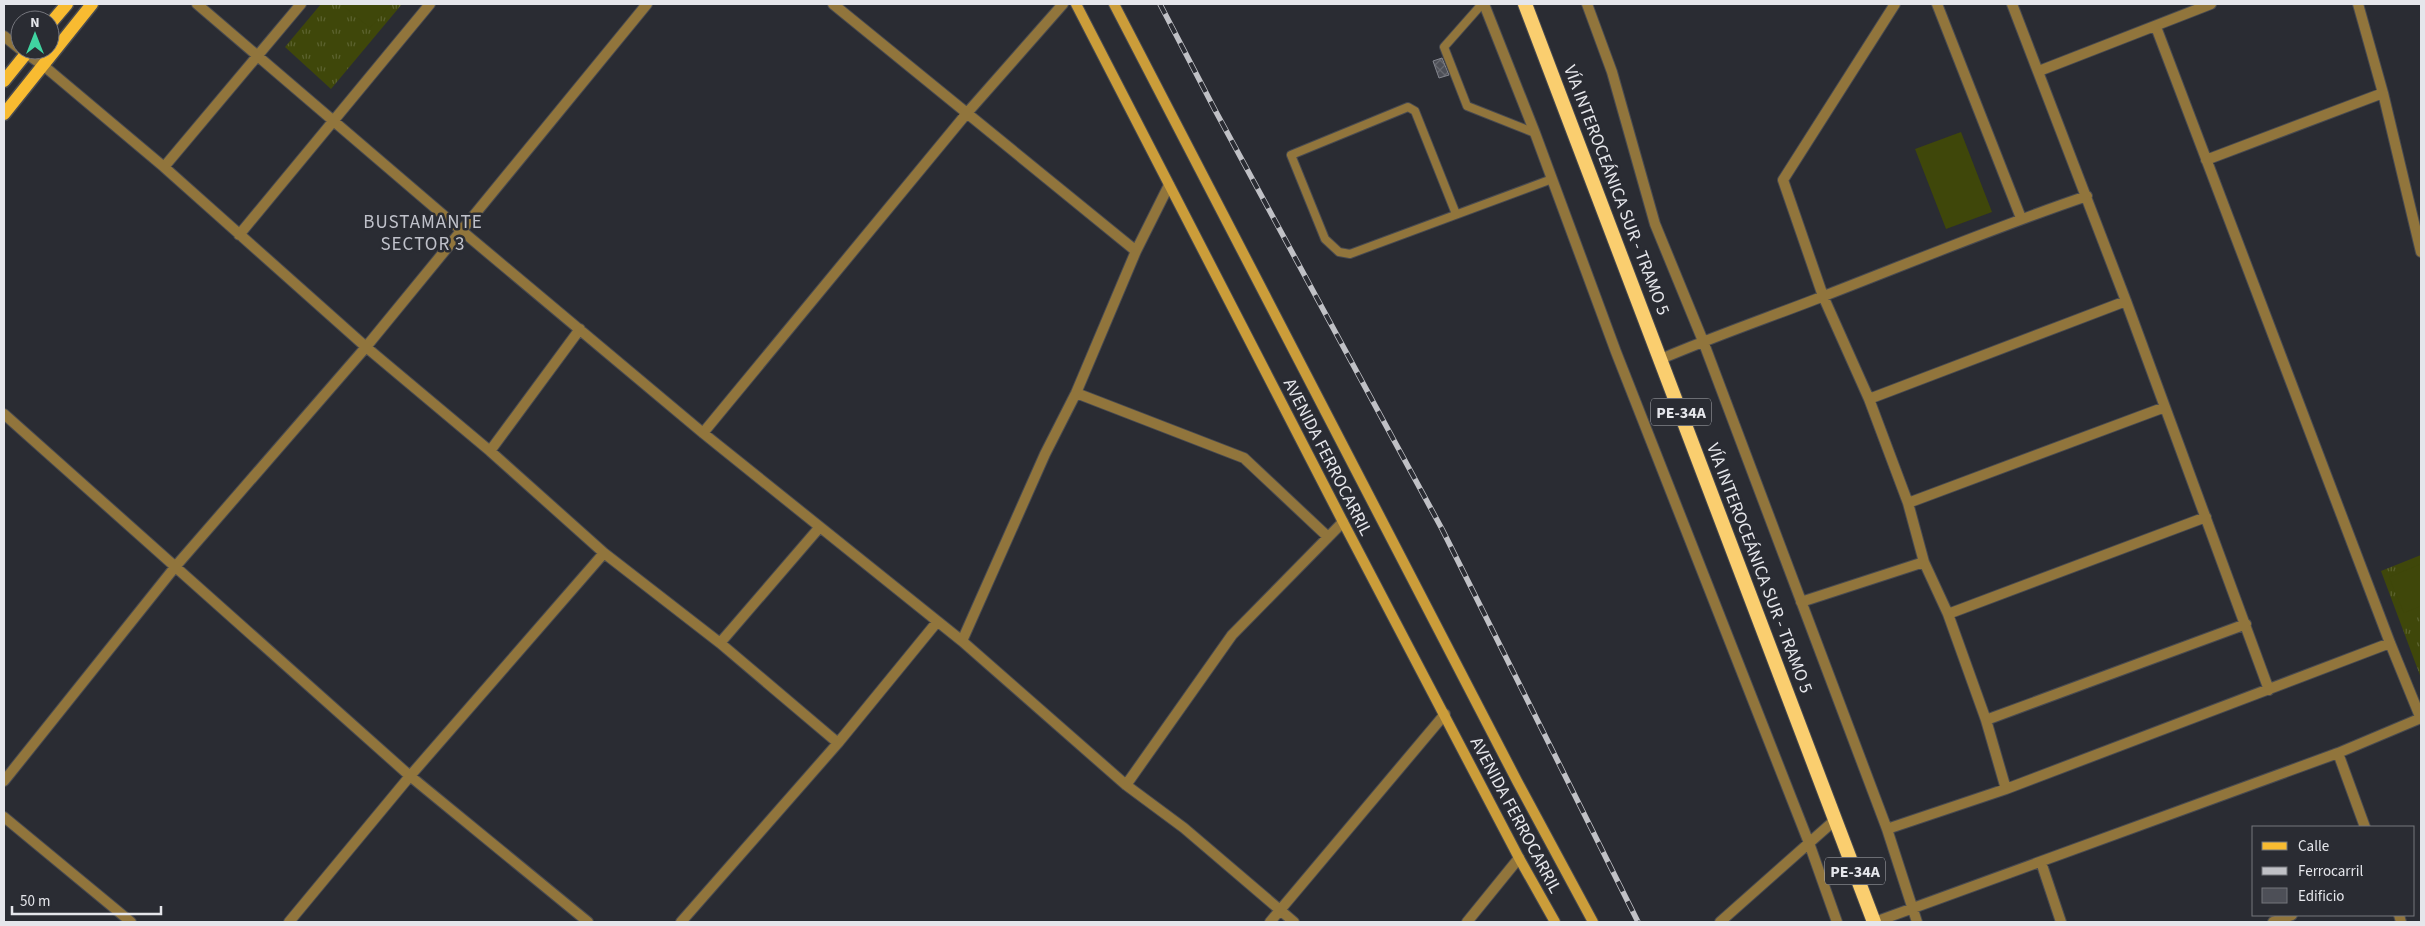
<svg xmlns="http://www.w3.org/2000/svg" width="2425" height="926" font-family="'Source Sans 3',sans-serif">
	<defs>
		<pattern id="grass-tufts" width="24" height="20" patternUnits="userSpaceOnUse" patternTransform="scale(1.25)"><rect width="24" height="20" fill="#3f470a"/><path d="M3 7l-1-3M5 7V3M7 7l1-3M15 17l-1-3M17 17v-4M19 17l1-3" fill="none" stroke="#5b622e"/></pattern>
		<pattern id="building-cross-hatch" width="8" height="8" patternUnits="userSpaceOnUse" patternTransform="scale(1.25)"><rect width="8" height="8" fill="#4d4f57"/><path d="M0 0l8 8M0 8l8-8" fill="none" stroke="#66686f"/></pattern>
	</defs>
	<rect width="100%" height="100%" fill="#2a2c33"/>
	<path fill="url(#grass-tufts)" d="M321,4H402L331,89L285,47Z
		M2421,555V678L2381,571Z"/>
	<path fill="#3f470a" d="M341,4H391L370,28Z
		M1961,132L1992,212L1946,229L1915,149Z
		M2421,564V606L2404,613L2389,577Z"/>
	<path fill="url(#building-cross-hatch)" stroke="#82848d" d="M1442,58L1449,75L1439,78L1433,61Z"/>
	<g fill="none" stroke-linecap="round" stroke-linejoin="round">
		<defs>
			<path id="service" d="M1482,4L1444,47L1467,106L1535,133
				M1456,214L1415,111L1408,107L1291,155L1325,239L1339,252L1350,254L1552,179"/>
			<path id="minor" d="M197,4L462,231L703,433L962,641L1126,785L1184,828L1294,922
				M833,4L1136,251
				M1484,4L1535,133L1616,352L1809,843L1837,922
				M1587,4L1612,72L1655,224L1703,341L1887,829L1917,922
				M1895,4L1783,180L1823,296L1869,399L1908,503L1924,562L1948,614L1986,720L2006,789
				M1937,4L2021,218
				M2012,4L2126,301L2269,690
				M2358,4L2383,93L2421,252
				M2156,27L2390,643L2421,719
				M4,36L20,49
				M21,50L44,66L164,167L366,347L490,451L604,553L720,643L838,743
				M2039,71L2211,4
				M2206,160L2383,93
				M164,167L301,4
				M239,235L430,4
				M1661,359C1715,336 1770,317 1824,296C1912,262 1998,226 2087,196
				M1076,393L1244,458L1328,537
				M1869,399L2126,301
				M4,414L410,776L588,922
				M703,433L967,113L1063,4
				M490,451L580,329
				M1908,503L2165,407
				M1801,602L1924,562
				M1948,614L2206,517
				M962,641L1045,454L1076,393L1136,251L1169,185
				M720,643L819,528
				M1986,720L2246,624
				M2338,753L2365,827
				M4,781L175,567L366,347L647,4
				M1126,785L1232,635L1343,522
				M4,817L131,922
				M1887,829L2006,789L2390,643
				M2041,862L2061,922
				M2399,915L2401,922
				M289,922L410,776L604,553
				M681,922L838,743L937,622
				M1270,922L1445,714
				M1467,922L1519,858
				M1720,922L1835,820
				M1875,922L2338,753L2421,718
				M2273,922L2292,915"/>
			<path id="secondary" d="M1076,4L1343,522L1519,858L1555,922
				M1114,4L1517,781L1593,922"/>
			<path id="primary" d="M50,24L67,4
				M4,81L29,50
				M4,114L92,4"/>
			<path id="trunk" d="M1525,4L1874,922"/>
		</defs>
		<use href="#service" stroke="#484a50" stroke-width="10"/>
		<use href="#minor" stroke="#484a50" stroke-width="12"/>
		<use href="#secondary" stroke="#484a50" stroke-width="12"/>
		<use href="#primary" stroke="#484a50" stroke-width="15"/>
		<use href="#trunk" stroke="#484a50" stroke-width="16"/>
		<use href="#service" stroke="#91753c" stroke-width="8"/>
		<use href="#minor" stroke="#91753c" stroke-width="10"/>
		<use href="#secondary" stroke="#cb9d3a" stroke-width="10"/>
		<use href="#primary" stroke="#f8bb31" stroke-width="12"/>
		<use href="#trunk" stroke="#face6f" stroke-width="14"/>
		<defs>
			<path id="rail" d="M1160,4L1215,110L1442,529L1638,922"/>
		</defs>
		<use href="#rail" stroke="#c0c1c6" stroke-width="5.5"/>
		<use href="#rail" stroke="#2a2c33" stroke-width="4" stroke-dasharray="11" stroke-linecap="butt"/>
	</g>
	<g text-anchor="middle" stroke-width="5" stroke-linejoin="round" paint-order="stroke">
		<g fill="#2a2c33" stroke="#adaeb4" stroke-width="1">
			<rect x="1651" y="398.5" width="60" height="27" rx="4"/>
			<rect x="1825" y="857.5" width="60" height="27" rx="4"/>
		</g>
		<g font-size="16" font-weight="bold" fill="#e5e6eb">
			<text x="1681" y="418">PE-34A</text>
			<text x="1855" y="877">PE-34A</text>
		</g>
		<g font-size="18" fill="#e5e6eb" stroke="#2a2c33">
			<text transform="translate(1617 190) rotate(69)" y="6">VÍA INTEROCEÁNICA SUR - TRAMO 5</text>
			<text transform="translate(1328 457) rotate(63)" y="6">AVENIDA FERROCARRIL</text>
			<text transform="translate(1760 568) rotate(69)" y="6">VÍA INTEROCEÁNICA SUR - TRAMO 5</text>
			<text transform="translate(1516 815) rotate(62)" y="6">AVENIDA FERROCARRIL</text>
		</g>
		<g font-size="19" letter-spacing="1" fill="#c0c2cb" stroke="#2a2c33">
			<text x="423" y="228">BUSTAMANTE<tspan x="423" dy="22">SECTOR 3</tspan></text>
		</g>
	</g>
	<rect width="2425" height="926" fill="none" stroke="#e5e6eb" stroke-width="10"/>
	<rect x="2252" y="826" width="162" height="90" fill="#2a2c33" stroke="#75767d"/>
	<rect x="2262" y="842" width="25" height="8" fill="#f8bb31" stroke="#75767d"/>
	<text x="2298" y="851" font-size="15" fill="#e5e6eb">Calle</text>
	<rect x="2262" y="867" width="25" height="8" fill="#c0c1c6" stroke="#75767d"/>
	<text x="2298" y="876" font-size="15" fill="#e5e6eb">Ferrocarril</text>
	<rect x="2262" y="888" width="25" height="15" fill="#4d4f57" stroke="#75767d"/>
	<text x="2298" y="901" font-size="15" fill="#e5e6eb">Edificio</text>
	<g transform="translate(35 35)"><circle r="24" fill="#2a2c33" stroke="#75767d"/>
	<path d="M0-4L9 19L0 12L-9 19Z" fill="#40d4a1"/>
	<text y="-8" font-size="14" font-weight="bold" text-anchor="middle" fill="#e5e6eb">N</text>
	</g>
	<path d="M12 906v8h149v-8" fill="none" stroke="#e5e6eb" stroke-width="2.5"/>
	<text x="20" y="906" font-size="15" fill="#e5e6eb" stroke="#2a2c33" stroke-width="4" paint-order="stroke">50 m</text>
</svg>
